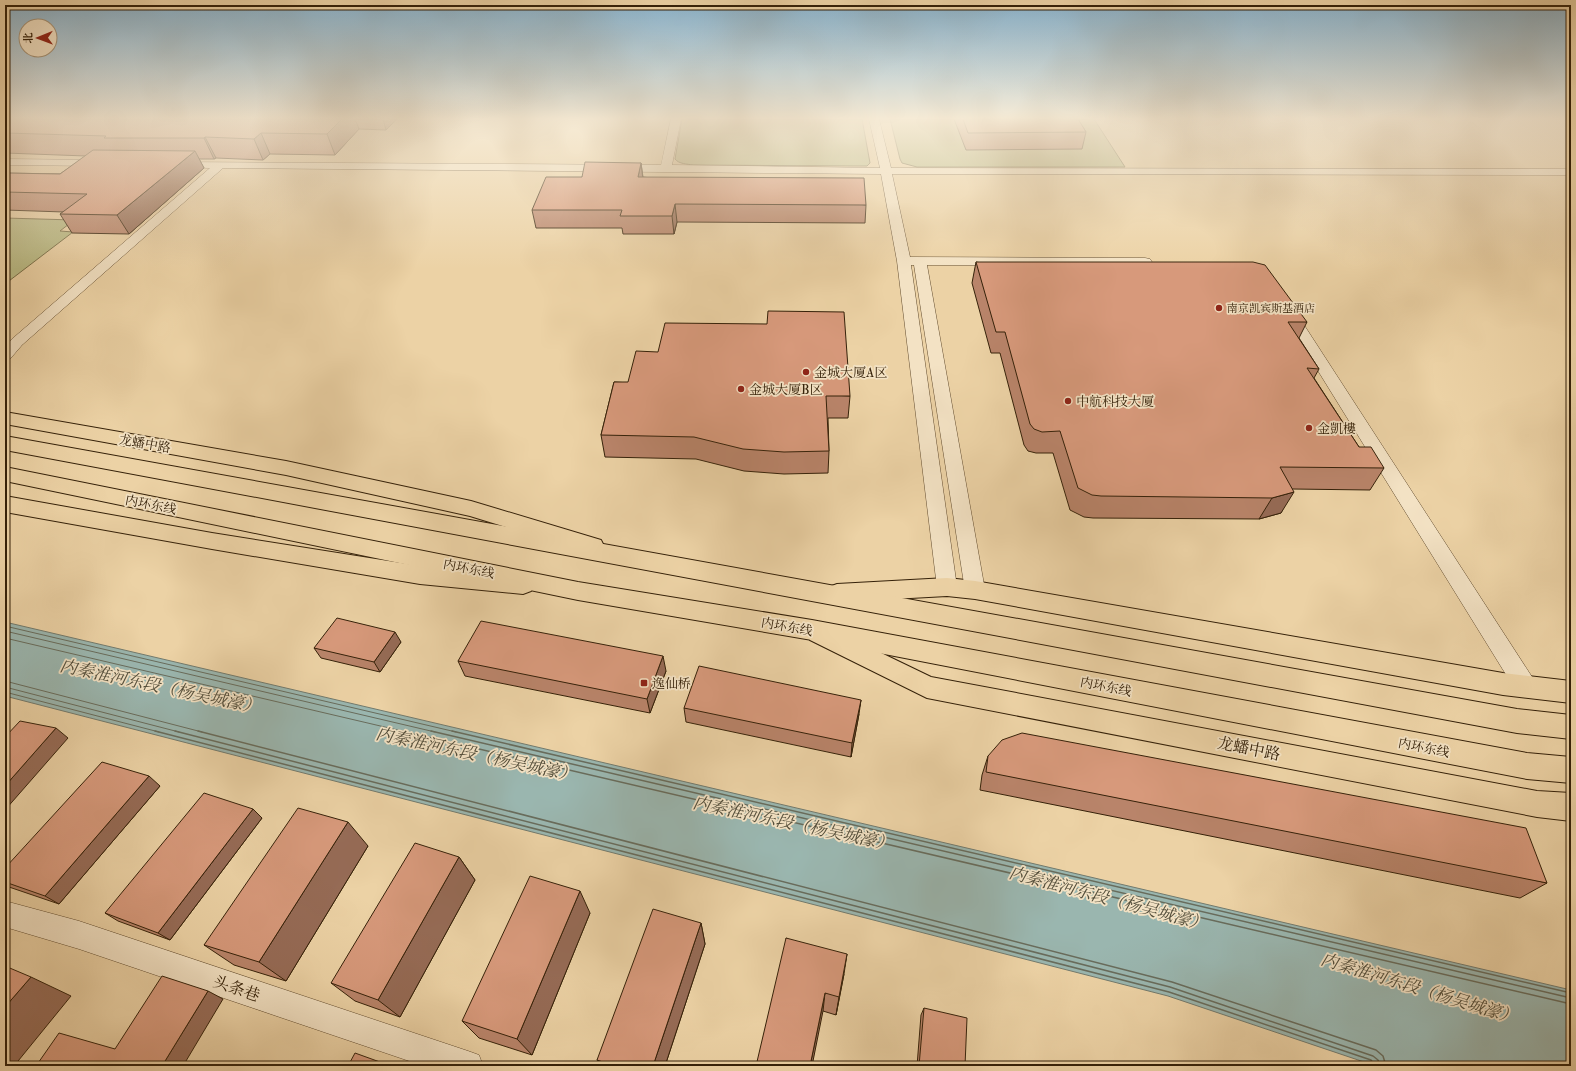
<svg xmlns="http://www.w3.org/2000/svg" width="1576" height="1071" font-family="'IM FELL Double Pica','Noto Serif SC',serif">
	<rect width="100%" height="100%" fill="#ecd2a5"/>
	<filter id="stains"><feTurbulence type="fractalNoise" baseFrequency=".005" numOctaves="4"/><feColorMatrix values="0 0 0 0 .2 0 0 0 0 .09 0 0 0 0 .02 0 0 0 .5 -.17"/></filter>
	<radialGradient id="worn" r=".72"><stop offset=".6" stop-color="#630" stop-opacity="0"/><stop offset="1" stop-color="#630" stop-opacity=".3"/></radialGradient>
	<path fill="#babb85" stroke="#786e47" d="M682,119H862L870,163L867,166H853L693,165C687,164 679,164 675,159Z
		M890,119H1094L1125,167H917L902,163L900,159Z
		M5,218L74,220L60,231L73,232L5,284Z"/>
	<path fill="#9ab6af" stroke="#727a6d" d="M5,622L1571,990V1066H1376L1168,996L5,696Z"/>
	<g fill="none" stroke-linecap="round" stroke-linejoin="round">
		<path stroke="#686c5c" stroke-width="1" d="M5,626L456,732
			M5,631L435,732
			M5,638L406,732
			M5,681L202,732
			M5,687L179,732
			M5,692L159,732"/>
		<path stroke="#686c5c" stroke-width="1.5" d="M155,731L1169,992L1371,1060L1375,1066
			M175,731L1170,987L1373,1056L1378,1060L1380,1066
			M198,731L1172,982L1376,1050L1383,1056L1386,1066
			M402,731L1571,1004
			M431,731L1571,998
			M452,731L1571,993"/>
		<defs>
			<path id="street" d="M671,119H681L672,165L880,168L869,119H879L891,168L1565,169L1569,170L1571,172L1569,174L1565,175L892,174L910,257L1145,258L1150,259L1152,262L1150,265L1145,266L927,265L985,590L982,596L975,598L968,596L965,590L914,265H911L957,587L954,592L947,595L940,592L937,587L897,261L881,174L223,168L22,345L10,359L5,361V347L12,339L210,168L176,167L172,166L170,164L172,162L661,165Z
				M5,159L102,160L106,161L108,163L106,165L102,166L5,165Z
				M1288,307L1293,308L1295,311L1534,680L1537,687L1534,694L1526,696L1518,694L1281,311L1283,308Z
				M5,901L79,921L468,1051L479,1055L483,1066H424L79,949L5,927Z"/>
			<path id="primary" d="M5,412L286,461L471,501L601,540L604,546L601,552L593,554L470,516L286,475L5,424Z
				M5,496L212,533L420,566L523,576L531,579L535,585L531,591L523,594L420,584L212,549L5,512Z
				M947,578L975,581L1503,673L1571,681V703L1503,695L975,599L947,596L837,602L829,599L825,593L829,587L837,584Z
				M819,623L931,677L1537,791L1571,793V821L1537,817L927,698L810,640L807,633L810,626Z"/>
			<path id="highway" d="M5,436L1517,709L1571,715V739L1517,733L5,450Z
				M5,467L578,582L812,620L1527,753L1571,757V783L1527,779L812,640L578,600L5,481Z"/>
		</defs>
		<use href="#street" stroke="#634d30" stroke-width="1"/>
		<use href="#primary" stroke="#352109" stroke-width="2"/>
		<use href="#highway" stroke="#352109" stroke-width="2"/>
		<use href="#street" fill="#f3e2c4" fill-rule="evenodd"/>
		<use href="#primary" fill="#ecd2a5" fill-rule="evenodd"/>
		<use href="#highway" fill="#ecd2a5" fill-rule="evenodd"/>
	</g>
	<path fill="#b9846a" stroke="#352109" d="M5,119H397L386,130L359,129L335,155L270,154L263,160L216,158L214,159H199L204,168L129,234L72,233L60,214L64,212L5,210V173L60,174L86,156L5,153Z
		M954,119H1078L1086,132L1082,149L966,150Z
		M641,163L643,177L866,205L865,223L677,222L674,234H623L622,228H536L532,210L582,177Z
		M976,262L1307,322L1299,338L1319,369L1314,378L1359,447L1384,468L1370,490L1292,489L1281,513L1259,519L1093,518L1084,517L1070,510L1053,453H1036L1028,451L1024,445L1000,353H991L972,283Z
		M614,382L850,396L848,418H828L829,451L828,473L784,474L744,471L696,459L605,457L601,435Z
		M401,642L380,672L321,658L314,648Z
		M458,661L666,671L650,713L465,676Z
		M684,708L859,714L851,757L686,722Z
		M988,756L1547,883L1520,898L980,790L982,775Z
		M160,786L59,904L9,887L5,884V868Z
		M262,818L170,940L118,921L105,913Z
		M368,846L286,981L234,965L204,945Z
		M459,857L475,880L400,1017L355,1001L331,983Z
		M590,913L532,1055L479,1038L462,1021Z
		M701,923L705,944L665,1066H601L597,1060Z
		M786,938L844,974L836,1015L823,1011Z
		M924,1008L965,1066H917L921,1015Z"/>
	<path fill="#966b56" stroke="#352109" d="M342,119H355L359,129L335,155L327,134Z
		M383,119H397L386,130Z
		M261,133L270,154L263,160L254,139Z
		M205,137L216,158L214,159L204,138Z
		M195,151L204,168L129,234L117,215Z
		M641,163L643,180L638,177Z
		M675,204L677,222L674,234L672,216Z
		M1294,492L1281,513L1259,519L1272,498Z
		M395,632L401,642L380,672L374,662Z
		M663,656L666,671L650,713L647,699Z
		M861,700L859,714L851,757L852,743Z
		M56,728L68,738L5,810V786Z
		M149,776L160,786L59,904L45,896Z
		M253,809L262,818L170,940L158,933Z
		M348,822L368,846L286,981L259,962Z
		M459,857L475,880L400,1017L378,1000Z
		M580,891L590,913L532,1055L517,1039Z
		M701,923L705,944L665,1066H653Z
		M847,954L844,974L836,1015L839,997Z
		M31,977L71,996L14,1066H5V1007Z
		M208,991L223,999L183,1066H162Z
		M825,993L823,1011L812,1066H810Z"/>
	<path fill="#d7997b" stroke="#352109" d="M5,119H342L327,134L261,133L254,139L205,137L204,138H104L106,136L5,133Z
		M963,119H1078L1086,132L968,133Z
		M93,150L195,151L117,215L60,214L87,194L5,192V173L60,174Z
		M585,162L641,163L638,177L864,178L866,205L675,204L672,216H620L622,210H532L546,177H582Z
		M976,262H1253L1265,265L1307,322H1288L1319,369L1307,368L1359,447H1371L1384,468L1280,467L1294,492L1272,498L1101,496L1092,495L1078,488L1060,431L1042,432L1034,429L1030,424L1005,332H996Z
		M768,311L844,312L850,396H826L829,451L784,452L743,449L694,437L601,435L614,382H628L636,351L658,352L665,323L767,324Z
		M337,618L395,632L374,662L314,648Z
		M481,621L663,656L647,699L458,661Z
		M699,666L861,700L852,743L684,708Z
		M20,721L56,728L5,786V737Z
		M1022,733L1526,828L1547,883L986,772L988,756L1002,740Z
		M102,762L149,776L45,896L5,882V868Z
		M204,793L253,809L158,933L105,913Z
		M298,808L348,822L259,962L204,945Z
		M415,843L459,857L378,1000L331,983Z
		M530,876L580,891L517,1039L462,1021Z
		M653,909L701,923L653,1066H615L597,1060Z
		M786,938L847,954L839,997L825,993L810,1066H756Z
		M5,966L31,977L5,1007Z
		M162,976L208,991L162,1066H36L59,1033L115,1049Z
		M924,1008L967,1018L965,1066H919Z
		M355,1053L391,1066H348Z"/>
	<linearGradient id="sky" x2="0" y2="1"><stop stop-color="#89b5d1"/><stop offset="0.44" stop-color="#f6ebd6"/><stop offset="1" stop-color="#f6ebd6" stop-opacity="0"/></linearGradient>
	<rect width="1576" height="269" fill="url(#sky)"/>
	<g fill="#8f2418" stroke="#f3e2c4" stroke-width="1.5">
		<circle cx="1219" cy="308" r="4"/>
		<circle cx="806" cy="372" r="4"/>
		<circle cx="741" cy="389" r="4"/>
		<circle cx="1068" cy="401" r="4"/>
		<circle cx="1309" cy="428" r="4"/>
		<rect x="640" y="679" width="8" height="8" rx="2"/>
	</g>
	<g text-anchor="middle" stroke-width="3.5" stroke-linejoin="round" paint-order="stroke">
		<g font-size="11" fill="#352109" stroke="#f3e2c4" text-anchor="start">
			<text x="1227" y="312">南京凯宾斯基酒店</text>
		</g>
		<g font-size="13" fill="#352109" stroke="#f3e2c4" text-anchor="start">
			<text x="814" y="377">金城大厦A区</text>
			<text x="749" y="394">金城大厦B区</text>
			<text x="1076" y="406">中航科技大厦</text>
			<text x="1317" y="433">金凱樓</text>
			<text x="652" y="688">逸仙桥</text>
		</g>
		<g font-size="13" fill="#352109" stroke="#f3e2c4">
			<text transform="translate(145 443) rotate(10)" y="5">龙蟠中路</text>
			<text transform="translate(151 504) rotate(11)" y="5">内环东线</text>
			<text transform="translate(469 568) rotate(11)" y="5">内环东线</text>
			<text transform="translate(787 626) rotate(10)" y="5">内环东线</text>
			<text transform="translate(1106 686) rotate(11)" y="5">内环东线</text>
			<text transform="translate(1424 747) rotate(11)" y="5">内环东线</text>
		</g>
		<g font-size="16" fill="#352109" stroke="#f3e2c4">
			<text transform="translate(1249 748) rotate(11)" y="6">龙蟠中路</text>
			<text transform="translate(237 988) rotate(19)" y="6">头条巷</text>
		</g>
		<g font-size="17" font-style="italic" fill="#534e3b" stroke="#f3e2c4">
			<text transform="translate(160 686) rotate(12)" y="6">内秦淮河东段（杨吴城濠）</text>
			<text transform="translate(476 754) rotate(12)" y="6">内秦淮河东段（杨吴城濠）</text>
			<text transform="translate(793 823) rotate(12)" y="6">内秦淮河东段（杨吴城濠）</text>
			<text transform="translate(1108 898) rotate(15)" y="6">内秦淮河东段（杨吴城濠）</text>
			<text transform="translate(1419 988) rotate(17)" y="6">内秦淮河东段（杨吴城濠）</text>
		</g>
	</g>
	<rect width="1576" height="1071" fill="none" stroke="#ecd2a5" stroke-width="20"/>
	<rect x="6" y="6" width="1564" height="1059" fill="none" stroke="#352109" stroke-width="2"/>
	<rect x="10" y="10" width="1556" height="1051" fill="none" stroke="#352109"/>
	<g transform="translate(38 38) rotate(269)"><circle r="19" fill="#f3e2c4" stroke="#a79579"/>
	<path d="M0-3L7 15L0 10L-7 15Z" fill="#8f2418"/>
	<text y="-6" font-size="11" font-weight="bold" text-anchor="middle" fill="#352109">北</text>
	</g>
	<rect width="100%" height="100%" filter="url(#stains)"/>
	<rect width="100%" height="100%" fill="url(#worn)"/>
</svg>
